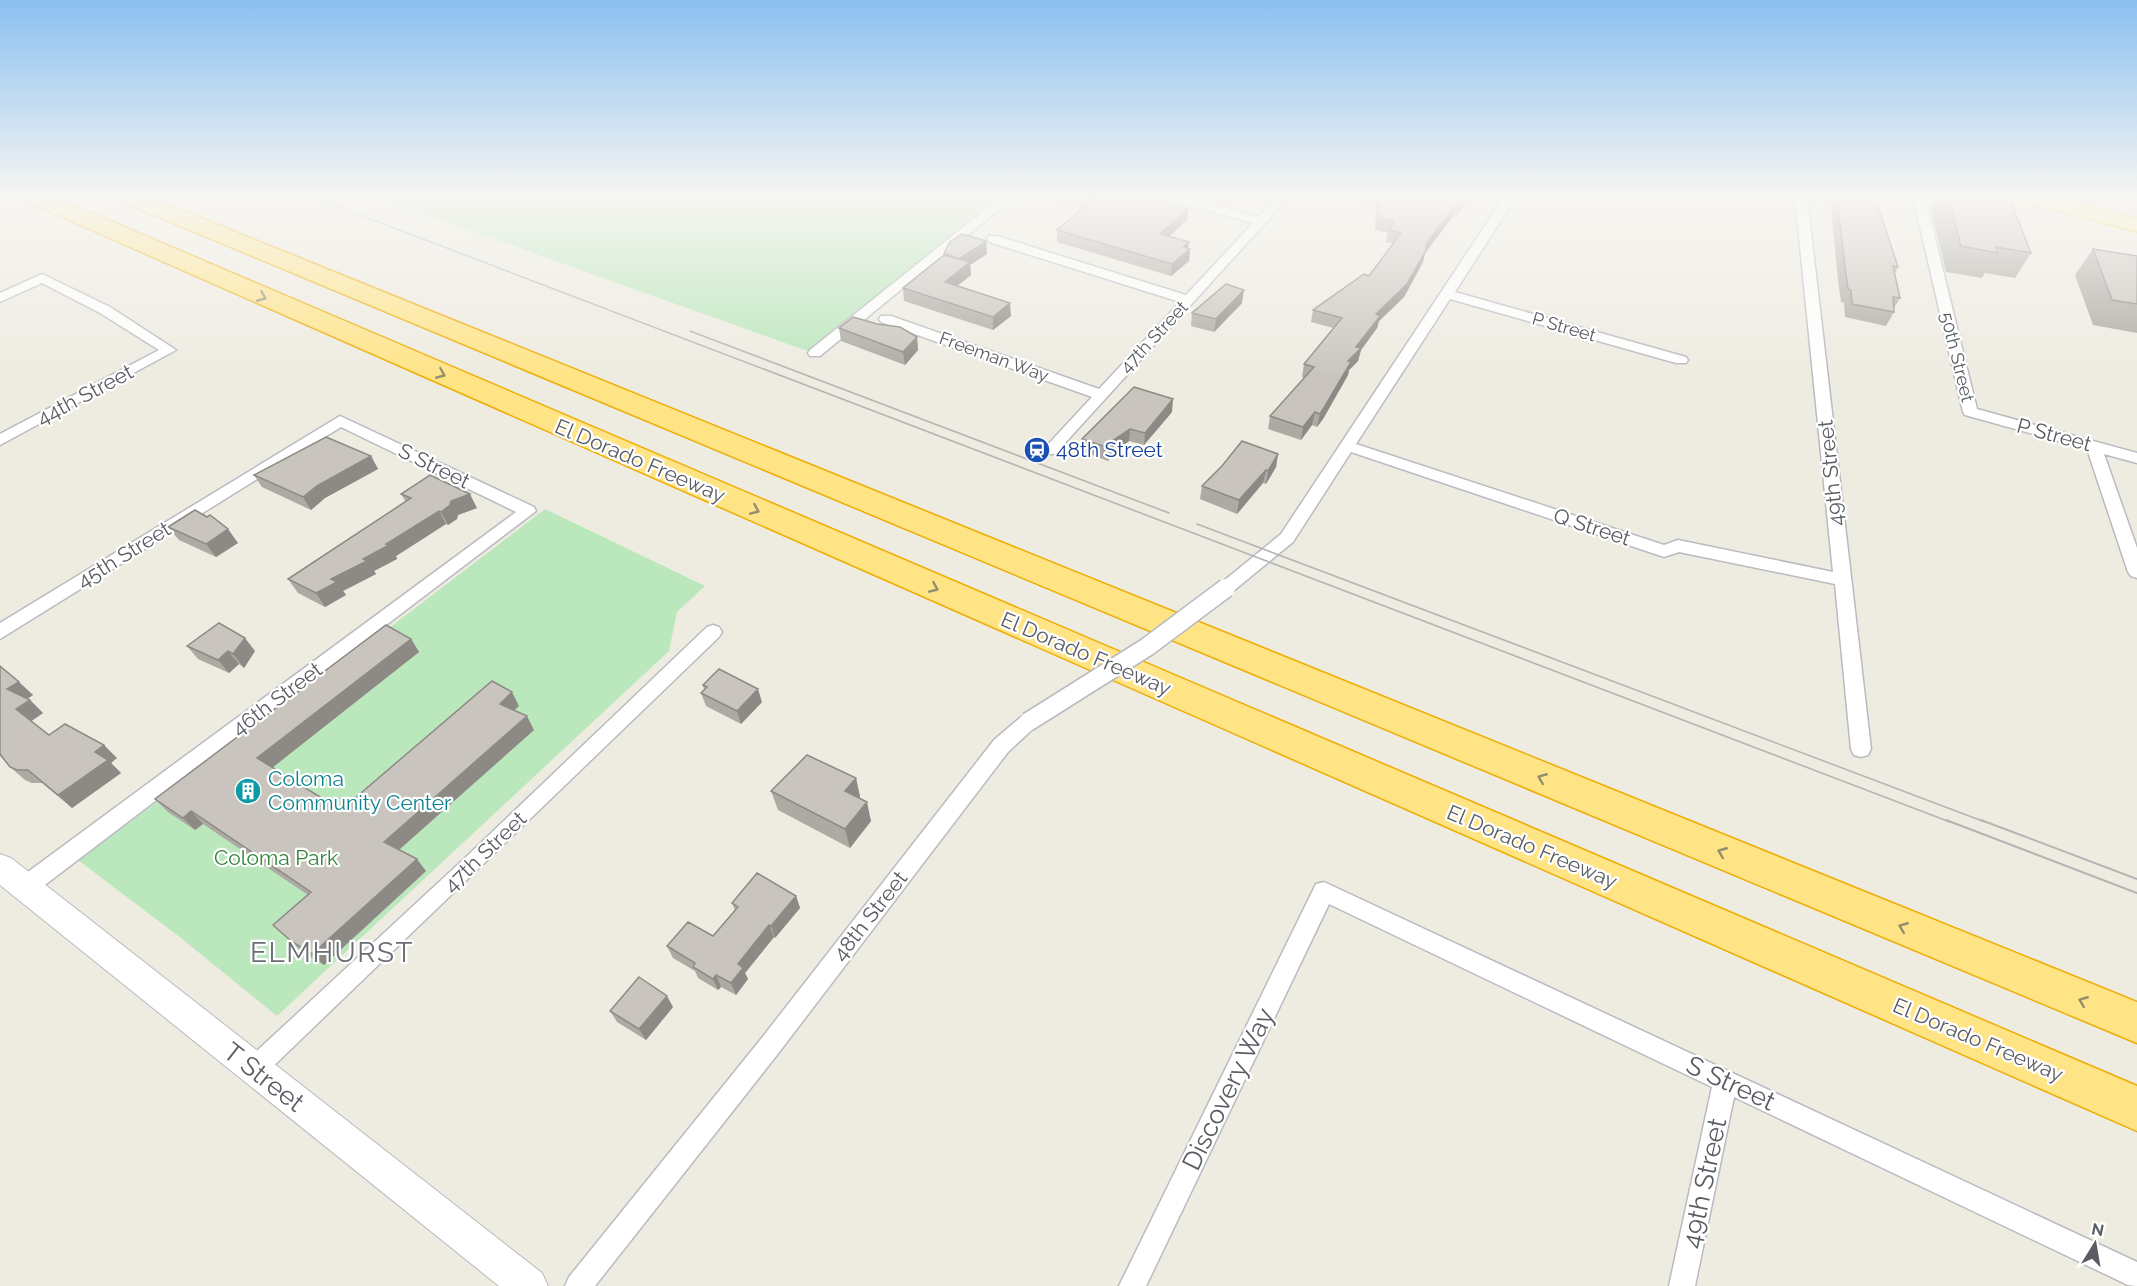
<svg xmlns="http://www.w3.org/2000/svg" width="2137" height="1286" font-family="Raleway,sans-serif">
	<rect width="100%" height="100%" fill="#eeebe1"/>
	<path fill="#bbe7bd" d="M376,197H997L934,249L819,355Z
		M545,509L705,586L677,612L669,651L277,1016L181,938L78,860L258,728Z"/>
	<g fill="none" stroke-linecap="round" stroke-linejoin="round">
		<defs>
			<path id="street" d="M1001,197H1014L820,356H810L808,353L810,350Z
				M1167,197H1186L1258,217L1277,197H1289L1055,454H1045L1042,451L1092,397L881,322L879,319L881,316H891L1099,389L1180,302L989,242L987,239L989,236H997L1186,295L1253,223L1169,200Z
				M1504,197H1516L1455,292L1686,357L1688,360L1686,363H1676L1450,299L1356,444L1664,545L1678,540L1833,572L1795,197H1807L1871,749L1868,755L1861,757L1854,755L1851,749L1835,584L1679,552L1664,557L1351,452L1293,542L1232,592H1220L1217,588L1220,584L1281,534Z
				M1913,197H1925L1977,409L2137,453V463L2104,454L2137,548V578L2131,576L2128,572L2087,449L1965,415L1963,412Z
				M42,274L110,307L176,350L0,445V434L159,350L100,313L42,283L0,302V293Z
				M340,416L534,507L536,511L33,894L25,896L17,894L14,887L17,880L516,512L341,427L0,639V623Z
				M713,625L719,627L722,632L719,637L262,1077L254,1081L246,1077L242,1069L246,1061L466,857L707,627Z
				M1028,714L1035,717L1038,722L1035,727L1008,752L777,1055L595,1286H565L569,1277L761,1039L994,740L1021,717Z
				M1324,882L2137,1262V1286L2128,1285L1734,1097L1695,1286H1669L1712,1087L1329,904L1146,1286H1119L1316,884Z"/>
			<path id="secondary" d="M0,854L11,858L542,1273L548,1286H499L0,885Z"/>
			<path id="primary" d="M2019,197H2049L2137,219V231L2021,201Z"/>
			<path id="highway" d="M25,197H54L2137,1086V1131L28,202Z
				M120,197H149L2137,1002V1043L123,202Z"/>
		</defs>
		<use href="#street" stroke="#b9bbc1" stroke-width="3"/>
		<use href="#secondary" stroke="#b7bac1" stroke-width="2"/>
		<use href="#primary" stroke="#facf4d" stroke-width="4"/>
		<use href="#highway" stroke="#eeac00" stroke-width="3"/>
		<use href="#street" fill="#fff" fill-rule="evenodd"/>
		<use href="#secondary" fill="#fff" fill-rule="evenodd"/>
		<use href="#primary" fill="#fff3a4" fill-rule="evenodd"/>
		<use href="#highway" fill="#ffe486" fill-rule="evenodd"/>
		<path stroke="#b3b4b4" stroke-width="1.5" d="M313,197L1950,822
			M690,331L1169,513
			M1197,524L1985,822"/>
		<path stroke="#b3b4b4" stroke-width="2" d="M1946,820L2137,893
			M1981,820L2137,879"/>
		<defs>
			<path id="street-bridge" d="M1028,722L1147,647L1226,588"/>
		</defs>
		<use href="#street-bridge" stroke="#b9bbc1" stroke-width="21" stroke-linecap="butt"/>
		<use href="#street-bridge" stroke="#fff" stroke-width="18"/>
	</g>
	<path fill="#ada9a3" d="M1044,197H1158L1159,201L1183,206V207L1188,209L1187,220L1169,237L1190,249L1189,261L1171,276L1057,242V230L1083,208Z
		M1339,197H1469L1456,216L1454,215L1425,253L1423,262L1404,297L1379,321L1377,328L1361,350L1358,361L1349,370L1348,375L1323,419L1317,427L1312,425L1301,440L1268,429L1270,416L1304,378L1302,377L1304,364L1333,328L1311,322L1313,310L1369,276L1393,244L1386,242L1388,233L1375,230L1376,205Z
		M1830,197H1877L1878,206L1898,267L1895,273L1900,298L1894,308V312L1886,326L1845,317L1844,303L1841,302L1838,280Z
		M1884,197H1908L1906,200Z
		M1938,197H2009L2031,253L2015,278L1985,273L1982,278L1946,272L1931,210Z
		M986,241L987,254L970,265L971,275L957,286L1011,316L993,330L904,301L903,288L944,255V253Z
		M2093,249L2137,256V333L2093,325L2075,275Z
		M1242,303L1214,332L1191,326L1192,313Z
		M839,328L917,337L918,350L905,365L841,341Z
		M1172,412L1144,445L1129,441L1112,454L1108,461L1082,451V439Z
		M1278,454L1276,467L1266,484L1263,483L1237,514L1200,499L1202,486Z
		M371,456L378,469L325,498L311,510L262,487L254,475Z
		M401,494L477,508L458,515L457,519L448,525L446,524L396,556L397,559L374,571L376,574L343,591L346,595L325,607L298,593L288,579L406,502Z
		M168,527L238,543L216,557L179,540Z
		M411,639L419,652L273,767L341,810L519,706L514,710L534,730L399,850L426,871L324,965L303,953L273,925L308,895L203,824L195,830L168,812L155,799Z
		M187,646L255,651L244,668L239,664L229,673L198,659Z
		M0,666L33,695L27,699L30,700L43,713L31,721L49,735L117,758L111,763L121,773L72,808L42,783H32L25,780L10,767L4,760L0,756Z
		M703,685L762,702L741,724L706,706L701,693L704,690Z
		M856,778L860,797V798L871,821L850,848L778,810L771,791Z
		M796,896L800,908L775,938L774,937L745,973L748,979L736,995L721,987L718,990L698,978L695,971L673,958L667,946L713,936L735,910L732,903Z
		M673,1007L646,1040L617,1022L610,1011Z"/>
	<path fill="#8d8a85" d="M1464,197H1469L1456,216L1460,204Z
		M1457,203L1454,215L1425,253L1423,262L1404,297L1379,321L1377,328L1361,350L1358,361L1349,370L1348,375L1323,419L1317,427L1320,414L1348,361L1376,314Z
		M1183,206L1182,213L1188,209L1187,220L1159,246L1160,234Z
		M986,241L987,254L970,265L971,275L946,295L945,282L959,259Z
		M1189,242L1188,250L1190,249L1189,261L1171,276L1172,264L1184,247Z
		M1244,290L1242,303L1214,332L1216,319Z
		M1010,303L1011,316L993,330V317Z
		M917,337L918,350L905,365L903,352Z
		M1173,399L1172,412L1144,445L1145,433Z
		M1315,412L1312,425L1301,440L1303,427Z
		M1130,429L1129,441L1112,454L1108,461L1109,448L1112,441Z
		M1278,454L1276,467L1266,484L1268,471Z
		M371,456L378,469L325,498L311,510L303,497L317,486Z
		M1266,470L1263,483L1237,514L1239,500Z
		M470,494L477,508L458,515L457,519L448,525L441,512L451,501Z
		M439,511L446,524L396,556L397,559L374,571L376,574L343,591L346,595L325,607L316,593L331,579Z
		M228,529L238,543L216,557L206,544Z
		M245,638L255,651L244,668L233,654Z
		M411,639L419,652L268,771L257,758Z
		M228,651L239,664L229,673L218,660Z
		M19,682L33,695L21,703L7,689Z
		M758,689L762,702L741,724L737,711Z
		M512,692L519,706L507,717L500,704Z
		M30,700L43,713L30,722L16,709Z
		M527,716L534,730L393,855L384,842Z
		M104,745L117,758L111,763L121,773L72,808L58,795L95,752Z
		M856,778L860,797L850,810L845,791Z
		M867,802L871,821L850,848L845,829Z
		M191,811L203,824L195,830L183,818Z
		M417,859L426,871L324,965L312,954Z
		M796,896L800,908L775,938L771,926Z
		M769,925L774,937L745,973L748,979L736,995L731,983L738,964Z
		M716,975L721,987L718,990L713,979Z
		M667,996L673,1007L646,1040L639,1029Z"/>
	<path fill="#c9c5be" stroke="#8d8a85" stroke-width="1.5" d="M1085,197H1160L1156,201L1183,206L1182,207L1188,209L1160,234L1189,242L1184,247L1190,249L1172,264L1057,230L1094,199Z
		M1378,197H1464L1460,204L1457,203L1426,244V250L1407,284L1376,314L1380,316L1356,347L1361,348L1348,361L1351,362L1325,406L1320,414L1315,412L1303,427L1270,416L1314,367L1304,364L1342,318L1313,310L1364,274L1369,276L1401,233L1388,230L1394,222L1378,218Z
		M1837,197H1877L1878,206L1898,267L1893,266L1900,298L1893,297L1894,312L1852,304L1851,290L1848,289L1845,267Z
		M1948,197H2009L2031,253L1996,247L1998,253L1961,246Z
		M962,234L986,241L959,259L970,262L945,282L1010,303L993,317L903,288L944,255L959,259L944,253L950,242Z
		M2093,249L2137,256V304L2112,300Z
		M1226,284L1244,290L1216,319L1192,313Z
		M853,317L877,324L900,327L917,337L903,352L839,328Z
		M1134,387L1173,399L1145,433L1130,429L1112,441L1109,448L1082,439Z
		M326,437L371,456L317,486L303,497L254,475Z
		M1242,441L1278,454L1268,471L1266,470L1239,500L1202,486L1222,466Z
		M430,475L470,494L451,501L450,505L441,512L439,511L386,544L389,545L363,559L367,561L331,579L337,582L316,593L288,579L411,498L401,494Z
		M195,510L207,517L210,515L228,529L206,544L168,527Z
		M219,623L245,638L233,654L228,651L218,660L187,646Z
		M386,625L411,639L257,758L341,810L492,681L512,692L500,704L527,716L384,842L417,859L312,954L291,941L273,925L311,892L191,811L183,818L155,799Z
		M0,666L19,682L7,689L30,700L16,709L49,735L65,724L104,745L95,752L108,760L58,795L28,770H17L10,767L0,754Z
		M719,669L758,689L737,711L701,693L707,687L703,685Z
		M807,755L856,778L845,791L867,802L845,829L771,791Z
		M757,873L796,896L771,926L769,925L738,964L743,968L731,983L716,975L713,979L693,967L695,963L667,946L688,922L713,936L738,907L732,903Z
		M639,977L667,996L639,1029L610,1011Z"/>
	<defs><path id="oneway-chevron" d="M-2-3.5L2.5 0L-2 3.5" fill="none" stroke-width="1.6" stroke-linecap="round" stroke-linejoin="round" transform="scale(1.5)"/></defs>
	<g stroke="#938c6f">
		<use href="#oneway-chevron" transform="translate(262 297) rotate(23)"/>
		<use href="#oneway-chevron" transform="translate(441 374) rotate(23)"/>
		<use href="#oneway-chevron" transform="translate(755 510) rotate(23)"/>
		<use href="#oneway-chevron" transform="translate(934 588) rotate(23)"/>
		<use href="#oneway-chevron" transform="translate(1542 778) rotate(-158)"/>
		<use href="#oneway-chevron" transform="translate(1722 852) rotate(-158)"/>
		<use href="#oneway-chevron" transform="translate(1903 927) rotate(-158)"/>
		<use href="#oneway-chevron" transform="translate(2083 1001) rotate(-158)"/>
	</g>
	<linearGradient id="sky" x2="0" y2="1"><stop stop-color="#8bc0f1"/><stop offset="0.52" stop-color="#f7f6f2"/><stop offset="1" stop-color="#f7f6f2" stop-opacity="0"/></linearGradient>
	<rect width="2137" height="377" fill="url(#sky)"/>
	<defs>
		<symbol id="station-disc" viewBox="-11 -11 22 22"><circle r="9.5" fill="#1a4fb4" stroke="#fff"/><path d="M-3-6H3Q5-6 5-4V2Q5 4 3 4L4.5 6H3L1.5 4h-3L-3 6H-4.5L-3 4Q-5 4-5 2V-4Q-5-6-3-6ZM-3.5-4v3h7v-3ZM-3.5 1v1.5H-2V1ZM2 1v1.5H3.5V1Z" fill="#fff"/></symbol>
		<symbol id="building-disc" viewBox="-11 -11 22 22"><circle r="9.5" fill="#0f9aa8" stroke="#fff"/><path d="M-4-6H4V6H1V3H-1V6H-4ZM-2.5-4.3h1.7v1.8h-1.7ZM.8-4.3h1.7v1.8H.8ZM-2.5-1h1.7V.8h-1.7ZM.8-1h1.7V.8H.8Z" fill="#fff"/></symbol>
	</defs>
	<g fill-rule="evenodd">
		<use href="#station-disc" x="1022" y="435" width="30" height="30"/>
		<use href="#building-disc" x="233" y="776" width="30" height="30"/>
	</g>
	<g text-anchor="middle" stroke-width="4.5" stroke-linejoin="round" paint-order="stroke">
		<g font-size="18" fill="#595d63" stroke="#fff">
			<text transform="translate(1564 327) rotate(16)" y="6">P Street</text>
			<text transform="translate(1154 337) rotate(-47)" y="6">47th Street</text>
			<text transform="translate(994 357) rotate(20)" y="6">Freeman Way</text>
			<text transform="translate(1957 357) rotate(76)" y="6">50th Street</text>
		</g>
		<g font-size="21" fill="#595d63" stroke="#fff">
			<text transform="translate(85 395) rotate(-28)" y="7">44th Street</text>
			<text transform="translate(2054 435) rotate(15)" y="7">P Street</text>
			<text transform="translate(640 461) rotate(23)" y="7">El Dorado Freeway</text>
			<text transform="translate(434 466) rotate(26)" y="7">S Street</text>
			<text transform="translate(1831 473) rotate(-96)" y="7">49th Street</text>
			<text transform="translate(1592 527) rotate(18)" y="7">Q Street</text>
			<text transform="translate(124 555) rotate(-32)" y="7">45th Street</text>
			<text transform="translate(1086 654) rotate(23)" y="7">El Dorado Freeway</text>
			<text transform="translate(277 699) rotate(-37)" y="7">46th Street</text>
			<text transform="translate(1532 847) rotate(23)" y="7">El Dorado Freeway</text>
			<text transform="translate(485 852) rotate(-44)" y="7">47th Street</text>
			<text transform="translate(870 916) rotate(-52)" y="7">48th Street</text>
			<text transform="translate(1978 1040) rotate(23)" y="7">El Dorado Freeway</text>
		</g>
		<g font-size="21" fill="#164399" stroke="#fff" text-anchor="start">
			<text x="1056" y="457">48th Street</text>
		</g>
		<g font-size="21" fill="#0d838f" stroke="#fff" text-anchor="start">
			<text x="268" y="786">Coloma<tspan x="268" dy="24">Community Center</tspan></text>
		</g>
		<g font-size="21" fill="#2e8536" stroke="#fff">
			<text x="276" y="865">Coloma Park</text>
		</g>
		<g font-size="26" fill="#595d63" stroke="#fff">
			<text transform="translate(264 1077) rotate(38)" y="9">T Street</text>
			<text transform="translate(1731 1083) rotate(25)" y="9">S Street</text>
			<text transform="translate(1228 1089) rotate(-64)" y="9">Discovery Way</text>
			<text transform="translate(1704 1183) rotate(-78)" y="9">49th Street</text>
		</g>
		<g font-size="28" letter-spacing="1.5" fill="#6a6f75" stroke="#fff">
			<text x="332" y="962">ELMHURST</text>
		</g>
	</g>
	<g transform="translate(2095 1244) rotate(11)" stroke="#ffffff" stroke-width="4.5" paint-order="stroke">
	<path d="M0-4.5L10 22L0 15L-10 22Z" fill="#595d63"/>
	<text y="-9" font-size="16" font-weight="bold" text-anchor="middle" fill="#595d63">N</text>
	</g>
</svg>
